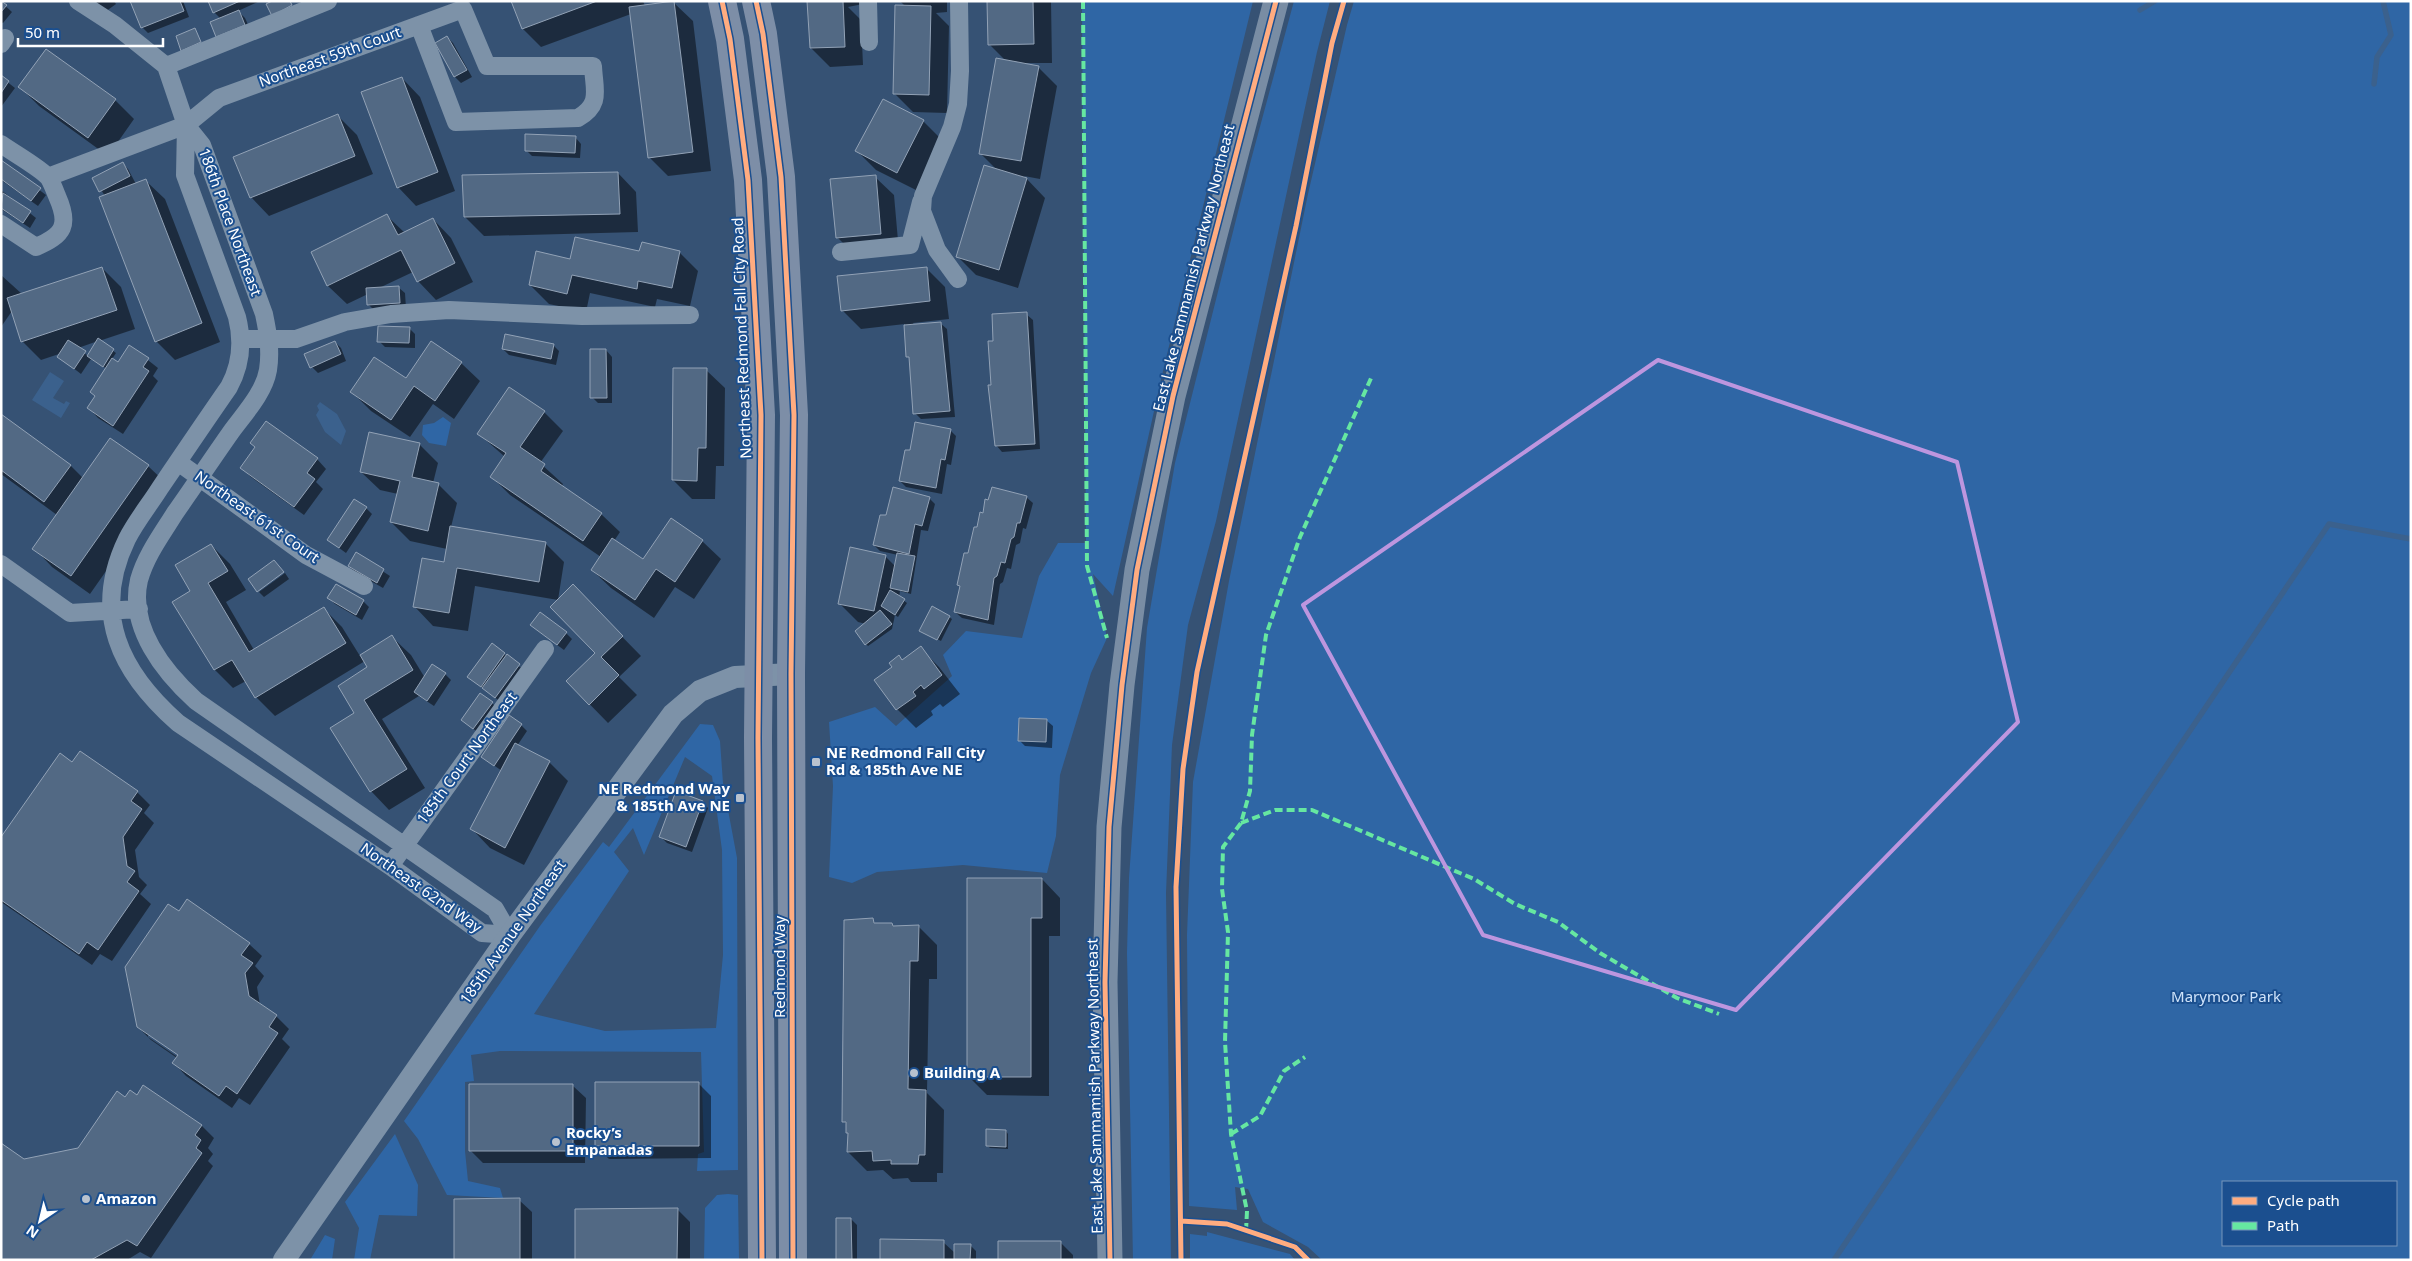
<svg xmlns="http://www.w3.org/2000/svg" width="2412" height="1261" font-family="'Noto Sans',sans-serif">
	<rect width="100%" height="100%" fill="#365274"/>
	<path fill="#2f66a5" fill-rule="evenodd" d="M1082,1H1253L1162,375L1113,596L1093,574L1107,638L1091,673L1060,775L1056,836L1047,873L963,865L877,872L852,883L829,877L833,786L829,722L875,707L896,726L952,676L943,655L966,631L1022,638L1039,576L1058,543H1086Z
		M1294,1H1330L1317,52L1216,521L1188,625L1172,745L1166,893L1171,1260H1133L1127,953L1129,878L1147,628L1175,463L1251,160Z
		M1354,1H2411V1260H1322L1308,1247L1263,1222L1248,1189L1235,1187L1237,1210L1189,1206L1187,935L1193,782L1229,581L1308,194L1347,25ZM2223,1182H2396V1245H2223Z
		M443,417L451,423L446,446L429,443L422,435L423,425L434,423Z
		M700,724L713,725L720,741L723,783L737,858L738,1170L697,1171L698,1154L704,1152L701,1052L500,1051L471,1055L474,1081L465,1082V1151L468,1181L500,1188L503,1198L447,1195L418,1139L404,1121L540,926L603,842L609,847ZM685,757L712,776L722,850L723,955L716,1028L605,1031L534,1014L629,871L614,852L633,828L644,855Z
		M395,1134L418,1185L417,1216L379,1215L370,1260H354L359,1228L345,1202Z
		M728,1194L738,1195L739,1260H704L705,1208L717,1195Z
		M1207,1232L1290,1254L1295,1260H1190V1234L1207,1236Z
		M325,1235L335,1239L332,1260H310Z"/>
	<path fill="#3b618d" d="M50,372L64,381L53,398L64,404L66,401L70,403L61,418L32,400Z
		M320,402L337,414L346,431L341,445L325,432L316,415L319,410L317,406Z"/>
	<path fill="#0007" fill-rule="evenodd" d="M95,1H114L116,4L105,12Z
		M131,1H183L189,17L148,33L142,27Z
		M209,1H260L238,11L245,18L251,31L221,19L214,12Z
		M513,1H643L645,6L674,3L693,21L711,171L668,176L649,157L631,14L541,47L523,29Z
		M807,1H863V4L848,7L861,20L863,65L830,67L811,48Z
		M900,1H947V12L936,13L949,26L947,113L913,112L894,93L905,6Z
		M989,1H1051L1052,63H1024L1038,67L1057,86L1040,179L1024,176L1045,198L1018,288L976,275L958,257L997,170L980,153L1006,61L990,45Z
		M1,2L12,12L3,23L1,22Z
		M447,37L453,43L472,77L461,83L455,77L436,43Z
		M47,50L115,100L134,119L108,156L39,106L20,87Z
		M1,77L15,88L1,107Z
		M402,78L420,97L455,191L416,206L398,187Z
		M338,116L357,135L373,174L269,216L251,197Z
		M923,121L942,140L916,190L876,170L857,151Z
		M575,137L581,144L580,158L532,156L526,150Z
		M1,161L46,195L38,206L1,180Z
		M122,163L128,169L136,184L146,181L165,199L220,342L175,360L156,341L105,196L94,179Z
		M618,173L636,192L638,232L484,236L465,217Z
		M875,177L894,195L899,252L856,256L837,237Z
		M1,190L36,218L30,228L1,209Z
		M387,216L405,233L433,219L451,238L473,282L436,300L418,281L413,272L379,288L398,287L405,293L406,308L374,310L368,304V294L347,304L328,286L312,253Z
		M679,252L698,271L690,306L657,299L655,307L590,293L586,312L549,304L530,285L571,260L640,253Z
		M102,268L121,287L135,329L99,341L116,353L112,359L118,363L130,346L158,368L153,376L158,381L123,434L98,418L89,408L96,397L107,369L91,359L81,374L59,357L62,353L41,360L22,341L12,311L1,327V275L22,294ZM98,341L88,356L78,348Z
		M926,268L945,287L949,319L913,323L914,325L940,323L947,329L955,417L921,419L915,413L910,359L908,356L905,324L861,329L842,310Z
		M1026,314L1033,320L1040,449L1002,452L996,445L992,386L995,342Z
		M409,328L415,334V348L385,347L379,341Z
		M335,342L341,348L346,361L318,373L312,367Z
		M553,345L559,351L556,365L509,355L503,349Z
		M606,350L612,357V403H598L592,397Z
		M461,363L480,381L454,419L433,404L410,437L371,411L352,392L406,380Z
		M706,370L725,388L724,466H716L715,499H692L673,480Z
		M544,412L563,431L540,463L563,484L562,486L601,514L620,532L614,541L643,561L702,541L721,559L694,599L675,587L654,618L611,588L592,570L601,557L510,495L491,476L505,457L479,434Z
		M1,415L71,466L83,478L148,466L167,484L90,594L52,567L34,548L57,515L1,474Z
		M950,430L956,436L951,465L947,464L942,494L906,487L900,481L911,452Z
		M419,444L438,463L433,483L438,484L457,503L451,527L545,543L564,562L558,600L475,586L468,631L433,626L415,607L445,563L447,549L410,541L391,522L398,494L380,490L361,472Z
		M317,459L326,469L316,482L323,489L304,515L251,477L242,468Z
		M1026,497L1033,503L1026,529L1023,528L1020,543L1016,545L1011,569L1007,568L1003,582L1000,584L994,625L962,618L955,612L961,587L958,585L978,528Z
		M929,498L935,504L928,531L921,530L911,594L900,591L899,597L907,603L898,617L895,615L892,629L868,646L866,644V624L858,622L839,603L885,556L895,566L898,555L880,551L874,545L887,517Z
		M366,508L372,514L346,553L328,540Z
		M211,545L230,564L246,590L226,602L254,650L323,608L342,627L360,656L392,637L411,655L425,678L445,674L451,680L434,706L419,696L382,719L425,788L389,810L371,791L356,713L369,668L365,661L275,716L256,697L246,681L233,688L215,670L174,602L192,591Z
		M356,554L390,576L383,588L355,572L349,566Z
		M285,573L289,579L264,597L259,592Z
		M329,598L363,601L369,607L362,620L335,604Z
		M591,605L641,656L619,677L637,695L608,723L567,681L596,653Z
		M949,617L952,619L941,641L921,631Z
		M538,631L566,633L572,639L564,650Z
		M493,645L525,671L502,703L469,677Z
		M920,648L939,667L960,694L943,707L940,704L931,711L933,715L916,728L897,709L876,681Z
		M492,703L498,709L480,734L462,720Z
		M1046,720L1053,726L1052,748L1025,746L1019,740Z
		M521,725L527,731L517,746L549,762L568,781L524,865L490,848L472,829L502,771L482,757Z
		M73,764L137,792L150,805L144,813L154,823L135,850L139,877L147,885L140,894L151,904L112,961L100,954L92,965L1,902V839Z
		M702,802L708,808L692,852L667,843L661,837Z
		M1042,879L1060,898V936H1049V1096L987,1095L969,1077Z
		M179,913L249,944L262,956L255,966L264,976L257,987L260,1005L276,1016L289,1029L282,1039L290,1047L250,1105L239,1098L232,1108L186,1076L174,1063L177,1058L151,1040L138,1027ZM148,1034L184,1058L182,1060L148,1037Z
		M872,920L877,925L892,924L895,927L918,926L937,945V979H929L927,1093L944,1110L943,1173H937V1182H911L908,1178L893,1179L883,1170L867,1171L848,1152L849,1134L847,1125L844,1121Z
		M698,1083L711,1096V1158L609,1159L596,1146Z
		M144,1086L202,1126L214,1138L208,1148L213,1154L208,1161L213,1166L151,1258L140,1252L127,1260H1L23,1160L78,1149L126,1099L137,1096Z
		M573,1086L586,1098L585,1163H483L470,1150Z
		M1006,1131L1008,1134V1149L990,1148L987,1145Z
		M519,1200L532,1212V1260H455Z
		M678,1210L690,1222V1260H576Z
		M851,1219L857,1225V1260H837Z
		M943,1242L955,1253L970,1245L976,1251V1260H881Z
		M1060,1242L1073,1255V1260H999Z"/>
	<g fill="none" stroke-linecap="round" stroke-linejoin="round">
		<path stroke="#3b618d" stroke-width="5.5" d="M2140,10L2155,1
			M2374,84L2377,57L2391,35L2383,1
			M1834,1260L2329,524L2411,539"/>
	</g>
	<path fill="#526984" stroke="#92a2b6" d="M1,1L7,5L1,12Z
		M130,1H180L184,11L141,28Z
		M208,1H240L213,13Z
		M272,1H290L292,5L272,16L266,4Z
		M511,1H597L522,29Z
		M674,1L693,152L648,158L629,7Z
		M807,1H843L845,47L810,48Z
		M987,1H1033L1034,44L988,45Z
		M895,5L931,6L929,95L893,94Z
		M239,10L245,25L216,37L210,22Z
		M195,28L201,42L181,51L176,36Z
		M447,36L467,70L454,77L435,43Z
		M46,49L116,99L88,138L18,87Z
		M996,58L1039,66L1021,161L979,154Z
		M1,75L9,81L1,93Z
		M402,77L438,172L397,188L361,92Z
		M883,99L924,120L897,173L855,151Z
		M338,114L355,156L250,198L233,157Z
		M525,134L576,136L575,153L525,151Z
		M1,160L41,188L31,201L1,179Z
		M123,162L130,176L99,192L92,178Z
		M984,165L1027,178L999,270L956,257Z
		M618,172L620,214L464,217L462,175Z
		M876,175L881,234L836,238L830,179Z
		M146,179L202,323L155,342L99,197Z
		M3,193L31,211L23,223L1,208Z
		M387,214L398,235L433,218L455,263L417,282L401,250L327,286L311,252Z
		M575,237L639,251L642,242L680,251L672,288L638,281L637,289L572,275L567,294L529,285L536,251L570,259Z
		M102,267L117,310L21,342L7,298Z
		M927,267L930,301L841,311L837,276Z
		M399,286L400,303L367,305L366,288Z
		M1027,312L1035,444L995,446L988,385H991L988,341H993L992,314Z
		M941,322L950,411L913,414L909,357H906L904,325Z
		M378,326L410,327L409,343L377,342Z
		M505,334L554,344L551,359L502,349Z
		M98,338L114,349L103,367L87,356Z
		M68,340L86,351L74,369L57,357Z
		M335,341L341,354L310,368L304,354Z
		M431,341L462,362L435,401L414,386L391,420L350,392L374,357L406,378Z
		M129,345L149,358L143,367L149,371L113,426L87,408L95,396L90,392L112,358L118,362Z
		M590,349H606L607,398H590Z
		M673,368H707L706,448H698L697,481L672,480Z
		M509,387L545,411L520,447L545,464L541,471L602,513L583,541L490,477L506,453L477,434Z
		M1,414L71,465L44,502L1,470Z
		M266,421L318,458L307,473L315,479L294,507L240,468L255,447L250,443Z
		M915,422L951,429L945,460L941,459L936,488L899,481L905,450H910Z
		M369,432L420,443L412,477L439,483L428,531L390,522L400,481L360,472Z
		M110,438L149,465L71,576L32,549Z
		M893,487L930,497L922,526L915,524L909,554L873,545L880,515H886Z
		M992,487L1027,496L1020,523H1017L1014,537L1011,539L1005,563L1001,562L997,576L994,578L988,620L954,612L960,586L957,585L964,553H968L974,527H977L980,512L983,513L985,499L988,500Z
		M354,499L367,507L339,548L327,540Z
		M671,518L703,540L675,582L656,569L635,600L591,570L612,538L643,559Z
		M450,526L546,542L539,582L457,568L449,613L413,607L422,558L444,562Z
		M211,544L228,571L208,583L249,652L324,607L346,643L255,698L232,660L214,670L172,602L190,591L175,565Z
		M850,547L886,555L874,611L838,604Z
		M356,552L384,569L377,583L348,566Z
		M897,553L915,556L908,592L890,588Z
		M274,560L284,572L257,592L248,579Z
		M336,584L364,600L356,615L327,598Z
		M573,584L623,636L601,657L619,675L589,705L566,681L595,653L550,607Z
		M890,590L905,599L895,615L881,606Z
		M932,606L950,616L937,640L919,631Z
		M880,610L892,624L865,645L855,631Z
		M540,612L567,632L557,645L530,625Z
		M392,635L413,670L364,700L407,769L370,792L330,728L354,713L338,686L367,667L360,655Z
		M492,643L505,653L481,687L467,677Z
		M921,646L942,675L924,689L921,685L913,692L916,696L896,710L874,680L892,667L889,663L899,655L902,660Z
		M507,654L520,664L495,698L482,688Z
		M432,664L446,673L427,701L414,692Z
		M480,693L493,702L473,729L461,720Z
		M509,715L522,724L494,766L481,757Z
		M1019,718L1047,719L1046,742L1018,741Z
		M515,743L550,761L505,848L470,829Z
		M80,751L138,791L131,801L142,809L123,837L127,866L135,871L127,882L139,891L98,950L87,942L79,954L1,900V837L60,753L72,762Z
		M676,791L703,801L686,847L659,837Z
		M967,878H1042V918H1031V1077H967Z
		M187,899L250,943L241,955L253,963L245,973L249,996L277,1015L269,1027L278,1033L237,1094L226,1086L219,1096L172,1063L178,1055L137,1027L125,967L168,904L179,911Z
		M873,918L874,923H892L893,926L919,925L918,961H910L908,1089L926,1090L925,1155H919L918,1164H891V1160L873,1161L872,1151L847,1152L848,1133H846V1122H842L844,920Z
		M595,1082H699V1146H595Z
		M469,1084H573V1151H469Z
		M143,1085L202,1125L195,1135L201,1140L196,1148L202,1153L137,1246L127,1240L91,1260H1V1143L24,1159L78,1148L117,1091L125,1097L130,1090L137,1095Z
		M986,1129L1006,1130V1147L986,1146Z
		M520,1198V1260H454V1199Z
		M678,1208L677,1260H575V1209Z
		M836,1218H851L852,1260H836Z
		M880,1239L944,1240V1260H880Z
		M998,1241H1061V1260H998Z
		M954,1244H971L970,1260H954Z"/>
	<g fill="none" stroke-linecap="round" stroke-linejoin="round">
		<path stroke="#7d92a8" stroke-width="18" d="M78,1L115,25L166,66
			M868,1L869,42
			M1,44L5,38
			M166,66L186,125L185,175L237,317C243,341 241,365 229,387C206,420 183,454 160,488C150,504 136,521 127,539C91,613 120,672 178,723L390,866L482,933L510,935
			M166,66L328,1
			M186,125L202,145L264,314C268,333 271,351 268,370C264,393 244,414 231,432C212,459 194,486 175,513C162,534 146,555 139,580C128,627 164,672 196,701L495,909L510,935
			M1,144C12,152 42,169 49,178C52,183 55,191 57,196C70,225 64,235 36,247L1,224
			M48,177L186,125L219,98L463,9L487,66H593C594,90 602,104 578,118L456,122L419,25
			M841,252L910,245L921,202
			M958,279L937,250L922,211L923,196L952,127L958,104L960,71L959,1
			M242,339H296L345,322L391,314L449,310L582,316L690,315
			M178,462L306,555L364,586
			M1,564L70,613L139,609
			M390,866L545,649"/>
		<path stroke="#7d92a8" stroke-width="22" d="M284,1260L510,935L673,714L700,691L735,677L791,674"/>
		<path stroke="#798da4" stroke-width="25" d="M1110,1260L1105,982L1109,827L1122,685L1137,570L1173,396L1276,1"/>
		<path stroke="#7d8ea7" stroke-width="28" d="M722,1L730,39L748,180L761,415L758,738L762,1260
			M756,1L763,34L781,177L794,415L791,674L793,1260"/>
		<path stroke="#66e7a1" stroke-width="4" stroke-dasharray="8 4" stroke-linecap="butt" d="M1083,1L1087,566L1107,638
			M1241,823L1275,810H1312L1474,879L1515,904L1558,922L1600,953L1677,998L1719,1014
			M1231,1134L1260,1116L1284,1071L1305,1057
			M1246,1231L1247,1211L1231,1134L1225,1042L1228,932L1222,889L1223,847L1241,823L1250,791L1252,735L1266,635L1300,537L1372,376"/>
		<defs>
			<path id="cycleway" d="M722,1L730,39L748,180L761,415L758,738L762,1260
				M756,1L763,34L781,177L794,415L791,674L793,1260
				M1181,1221L1227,1224L1295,1247L1308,1260
				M1110,1260L1105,982L1109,827L1122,685L1137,570L1173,396L1276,1
				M1181,1260L1176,887L1183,769L1197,672L1296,226L1332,43L1344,1"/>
		</defs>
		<use href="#cycleway" stroke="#1b4f8f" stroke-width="8"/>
		<use href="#cycleway" stroke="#ffac80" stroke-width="5"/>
	</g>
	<path fill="none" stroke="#bd96df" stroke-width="4" stroke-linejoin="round" d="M1658,360L1957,462L2018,722L1736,1010L1483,935L1303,605Z"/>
	<g fill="#b9c2ce" stroke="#1b4f8f" stroke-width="2">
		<rect x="811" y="757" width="10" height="10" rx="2.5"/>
		<rect x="735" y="793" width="10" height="10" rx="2.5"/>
		<circle cx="914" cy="1073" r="5"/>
		<circle cx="556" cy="1142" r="5"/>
		<circle cx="86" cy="1199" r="5"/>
	</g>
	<g text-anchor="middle" stroke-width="4" stroke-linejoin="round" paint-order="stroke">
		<g font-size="15" fill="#fff" stroke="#1b4f8f">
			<text transform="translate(330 57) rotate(-20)" y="5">Northeast 59th Court</text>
			<text transform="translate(230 222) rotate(70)" y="5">186th Place Northeast</text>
			<text transform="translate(1194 268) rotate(-76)" y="5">East Lake Sammamish Parkway Northeast</text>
			<text transform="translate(742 338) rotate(-92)" y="5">Northeast Redmond Fall City Road</text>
			<text transform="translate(257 517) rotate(35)" y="5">Northeast 61st Court</text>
			<text transform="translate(467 758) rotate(-54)" y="5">185th Court Northeast</text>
			<text transform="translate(421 888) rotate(35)" y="5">Northeast 62nd Way</text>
			<text transform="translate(513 932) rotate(-55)" y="5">185th Avenue Northeast</text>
			<text transform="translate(780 967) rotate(-90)" y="5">Redmond Way</text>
			<text transform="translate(1095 1086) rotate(-91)" y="5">East Lake Sammamish Parkway Northeast</text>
		</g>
		<g font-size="15" font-weight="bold" fill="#fff" stroke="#1b4f8f" text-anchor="start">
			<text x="826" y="758">NE Redmond Fall City<tspan x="826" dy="17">Rd &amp; 185th Ave NE</tspan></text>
			<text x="730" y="794" text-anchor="end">NE Redmond Way<tspan x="730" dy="17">&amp; 185th Ave NE</tspan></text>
			<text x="924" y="1078">Building A</text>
			<text x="566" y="1138">Rocky’s<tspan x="566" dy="17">Empanadas</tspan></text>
			<text x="96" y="1204">Amazon</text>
		</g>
		<g font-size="15" fill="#cfe3fa" stroke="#1b4f8f">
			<text x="2226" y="1002">Marymoor Park</text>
		</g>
	</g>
	<rect width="2412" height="1261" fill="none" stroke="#ffffff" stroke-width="5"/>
	<rect x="2222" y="1181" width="175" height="65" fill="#1b4f8f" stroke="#7695bc"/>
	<rect x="2232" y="1197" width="25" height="8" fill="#ffac80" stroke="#7695bc"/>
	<text x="2267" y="1206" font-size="15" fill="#ffffff">Cycle path</text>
	<rect x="2232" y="1222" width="25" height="8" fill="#66e7a1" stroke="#7695bc"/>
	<text x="2267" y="1231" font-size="15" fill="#ffffff">Path</text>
	<g transform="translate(40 1221) rotate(215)" stroke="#1b4f8f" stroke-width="4" paint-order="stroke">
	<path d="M0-4L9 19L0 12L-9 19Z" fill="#ffffff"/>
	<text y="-8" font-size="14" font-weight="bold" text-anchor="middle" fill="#ffffff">N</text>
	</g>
	<path d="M18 38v8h145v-8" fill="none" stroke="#ffffff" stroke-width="2.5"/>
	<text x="25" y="38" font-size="15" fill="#ffffff" stroke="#1b4f8f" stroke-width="4" paint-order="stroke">50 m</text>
</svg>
